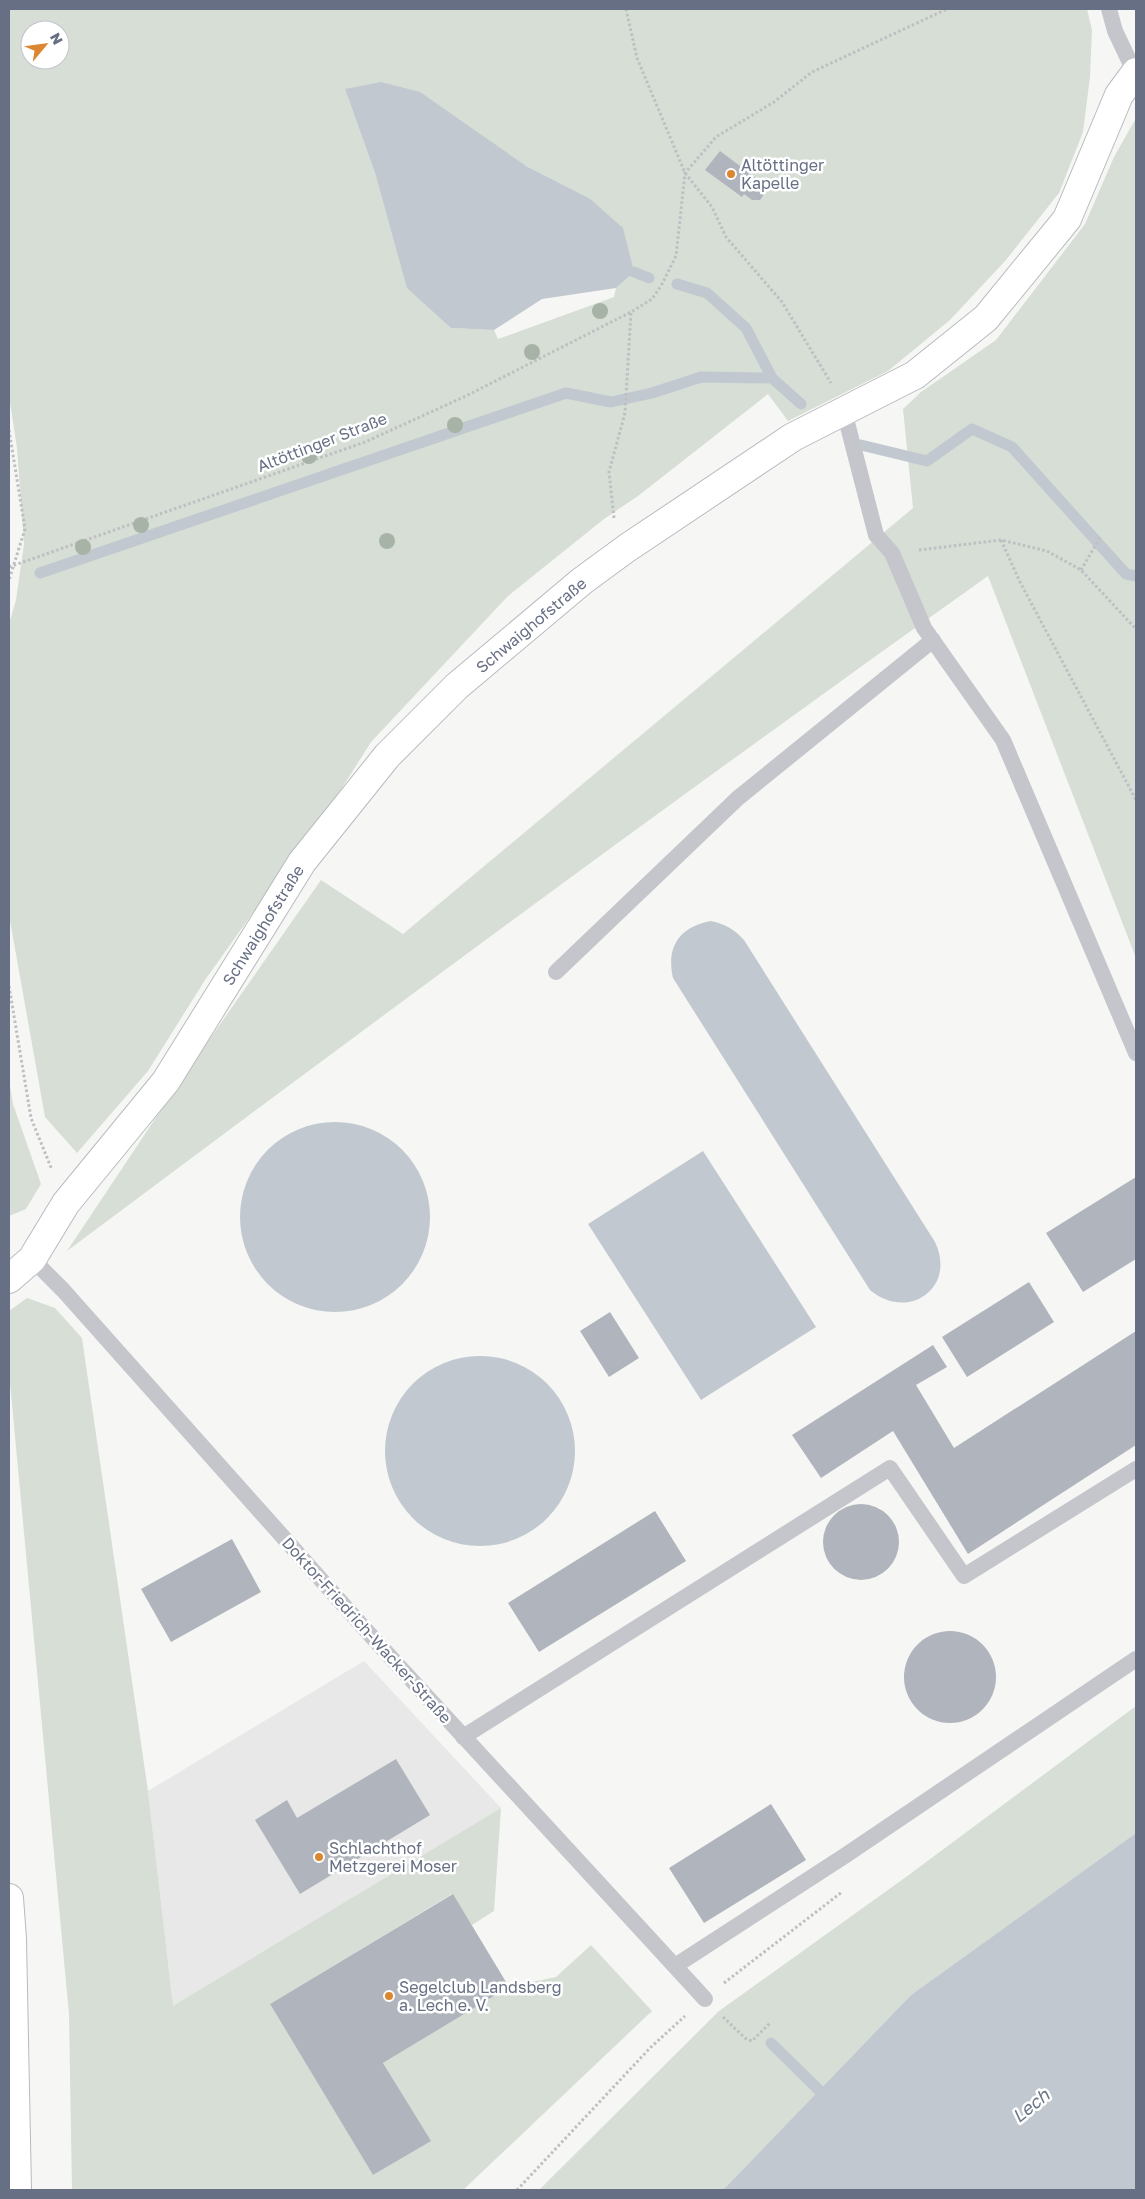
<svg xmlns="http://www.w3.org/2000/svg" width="1145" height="2199" font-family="'Golos Text',sans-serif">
	<rect width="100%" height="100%" fill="#f6f7f4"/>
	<path fill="#e7e8e7" d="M364,1661L501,1808L173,2007L148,1791Z"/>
	<path fill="#d6ded5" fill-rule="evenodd" d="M9,9H1087L1092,30L1090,77L1083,132L1059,193L1006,260L950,320L888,371L788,421L768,394L638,496L604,519L508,596L371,742L342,788L205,980L148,1071L77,1153L45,1117L9,915V624L16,600L24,544L17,448L9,396ZM30,30H60V60H30ZM345,89L526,166L589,198L633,272L616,288L614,297L498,339L494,330L451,328L376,176Z
		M1136,118V958L988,576C677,797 372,1023 67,1251L179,1083L321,880L403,934L913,508L903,409L921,392L996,340L1085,224L1114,157Z
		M9,1079L13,1104L41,1184L26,1209L9,1216Z
		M27,1298L55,1308L82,1338L148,1791L173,2006L501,1808L494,1911L472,1925L452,1894L270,2004L373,2175L430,2141L383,2063L509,1987L556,1977L591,1945L652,2011L463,2190H72L69,2014L9,1372V1311Z
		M1136,1706V1833L911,1995L723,2190H539L719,2011L906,1877Z"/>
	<path fill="#c2c8cf" d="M381,82L420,92L526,166L589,198L623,228L634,272L616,288L542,299L494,330L451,328L407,288L376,176L345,89Z
		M711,921C725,924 734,929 744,940L935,1242C957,1288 908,1322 870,1290L673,978C666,947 679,927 711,921Z
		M240 1217a95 95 0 1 1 190 0a95 95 0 1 1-190 0Z
		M703,1151L816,1327L701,1400L588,1224Z
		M385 1451a95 95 0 1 1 190 0a95 95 0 1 1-190 0Z
		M1136,1833V2190H723L911,1995Z"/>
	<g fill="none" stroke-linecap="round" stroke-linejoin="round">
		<path stroke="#c2c8cf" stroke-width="11" d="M634,272L649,278
			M677,284L707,293L746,328L772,378
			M861,445L927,461L972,429L1012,447L1126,574L1136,576
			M40,573L566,393L611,402L652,393L701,377L772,378L801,404
			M771,2043L829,2100"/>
	</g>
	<path fill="#b0b4bc" d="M720,151L756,178L754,181L763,187L764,194L760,200H752L744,194L742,197L705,170Z
		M1136,1177V1259L1083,1292L1046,1233Z
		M1029,1282L1054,1322L967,1377L942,1337Z
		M610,1312L639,1358L609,1377L580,1331Z
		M1136,1331V1445L968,1554L893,1431L821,1478L792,1435L933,1345L947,1367L916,1385L954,1448Z
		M823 1542a38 38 0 1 1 76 0a38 38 0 1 1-76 0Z
		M655,1511L686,1561L539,1652L508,1603Z
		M232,1539L261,1592L171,1642L141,1589Z
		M904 1677a46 46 0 1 1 92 0a46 46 0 1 1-92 0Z
		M396,1759L430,1815L300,1894L255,1820L287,1800L297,1818Z
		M771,1804L806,1860L704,1923L669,1868Z
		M453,1894L509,1987L383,2063L431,2141L373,2175L270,2004Z"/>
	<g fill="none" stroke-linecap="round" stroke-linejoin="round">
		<defs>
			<path id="secondary" d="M9,1279L32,1259L66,1203L166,1081L302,862L387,756L457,686L582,581L627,548L793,437L915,375L986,318L1067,219L1119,95L1136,72"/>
			<path id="highway" d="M9,1898L12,1939L17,2190"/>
		</defs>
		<use href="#secondary" stroke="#b9bbc1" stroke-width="30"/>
		<use href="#highway" stroke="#b9babe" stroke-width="30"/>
		<path stroke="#bebfc2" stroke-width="3" stroke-dasharray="2.5 2.5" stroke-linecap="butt" d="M626,9L637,58L685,173L712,207L726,237L782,302L831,383
			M9,430L25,529L9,580
			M614,518L609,472L625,413L631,312L652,299L661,286L676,256L685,173L716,137L774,102L812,72L947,9
			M1001,540L1020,582L1136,800
			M919,550L1001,540L1047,551L1081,570L1136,629
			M9,567L365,442L466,396L631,312
			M1081,570L1101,536
			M9,986L31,1118L52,1170
			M724,1983L842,1892
			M723,2017L745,2038L752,2041L770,2023
			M517,2190L650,2048L685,2016"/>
		<path stroke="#c5c6cb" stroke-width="16" d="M1109,9L1115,31L1135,73
			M844,411L876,535L892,553L924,628L1003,740L1136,1053
			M556,972L738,798L933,640
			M32,1259L63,1290L373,1638L705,1999
			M463,1737L890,1468L964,1576L1136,1469
			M675,1966L846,1855L1136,1659"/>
		<use href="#secondary" stroke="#fff" stroke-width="28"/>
		<use href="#highway" stroke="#fff" stroke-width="28"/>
	</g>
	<g fill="#a7b3a6">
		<circle cx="600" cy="311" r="8"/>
		<circle cx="532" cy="352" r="8"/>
		<circle cx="455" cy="425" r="8"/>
		<circle cx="309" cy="456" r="8"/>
		<circle cx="141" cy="525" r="8"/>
		<circle cx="387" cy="541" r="8"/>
		<circle cx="83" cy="547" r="8"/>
	</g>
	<g fill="#db8630" stroke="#fff" stroke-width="2">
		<circle cx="731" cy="174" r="5"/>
		<circle cx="319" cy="1857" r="5"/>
		<circle cx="389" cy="1996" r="5"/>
	</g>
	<g text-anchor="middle" stroke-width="5" stroke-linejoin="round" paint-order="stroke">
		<g font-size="16" fill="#676f84" stroke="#fff" text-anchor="start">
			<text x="741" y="171">Altöttinger<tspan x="741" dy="18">Kapelle</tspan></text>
			<text x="329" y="1854">Schlachthof<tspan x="329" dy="18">Metzgerei Moser</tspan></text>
			<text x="399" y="1993">Segelclub Landsberg<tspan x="399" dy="18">a. Lech e. V.</tspan></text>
		</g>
		<g font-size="16" fill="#676f84" stroke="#fff">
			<text transform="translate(322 442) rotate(-21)" y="6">Altöttinger Straße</text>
			<text transform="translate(531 625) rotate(-40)" y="6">Schwaighofstraße</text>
			<text transform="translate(263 925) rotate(-58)" y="6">Schwaighofstraße</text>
			<text transform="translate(367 1630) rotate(48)" y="6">Doktor-Friedrich-Wacker-Straße</text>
		</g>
		<g font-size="18" font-style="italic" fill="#697686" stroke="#fff">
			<text transform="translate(1031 2106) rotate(-39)" y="6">Lech</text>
		</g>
	</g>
	<rect width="1145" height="2199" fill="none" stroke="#676f84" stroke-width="20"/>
	<g transform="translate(45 45) rotate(61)"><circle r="24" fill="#ffffff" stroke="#c2c5ce"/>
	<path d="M0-4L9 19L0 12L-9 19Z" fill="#db8630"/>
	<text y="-8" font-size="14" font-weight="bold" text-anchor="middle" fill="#676f84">N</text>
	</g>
</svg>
